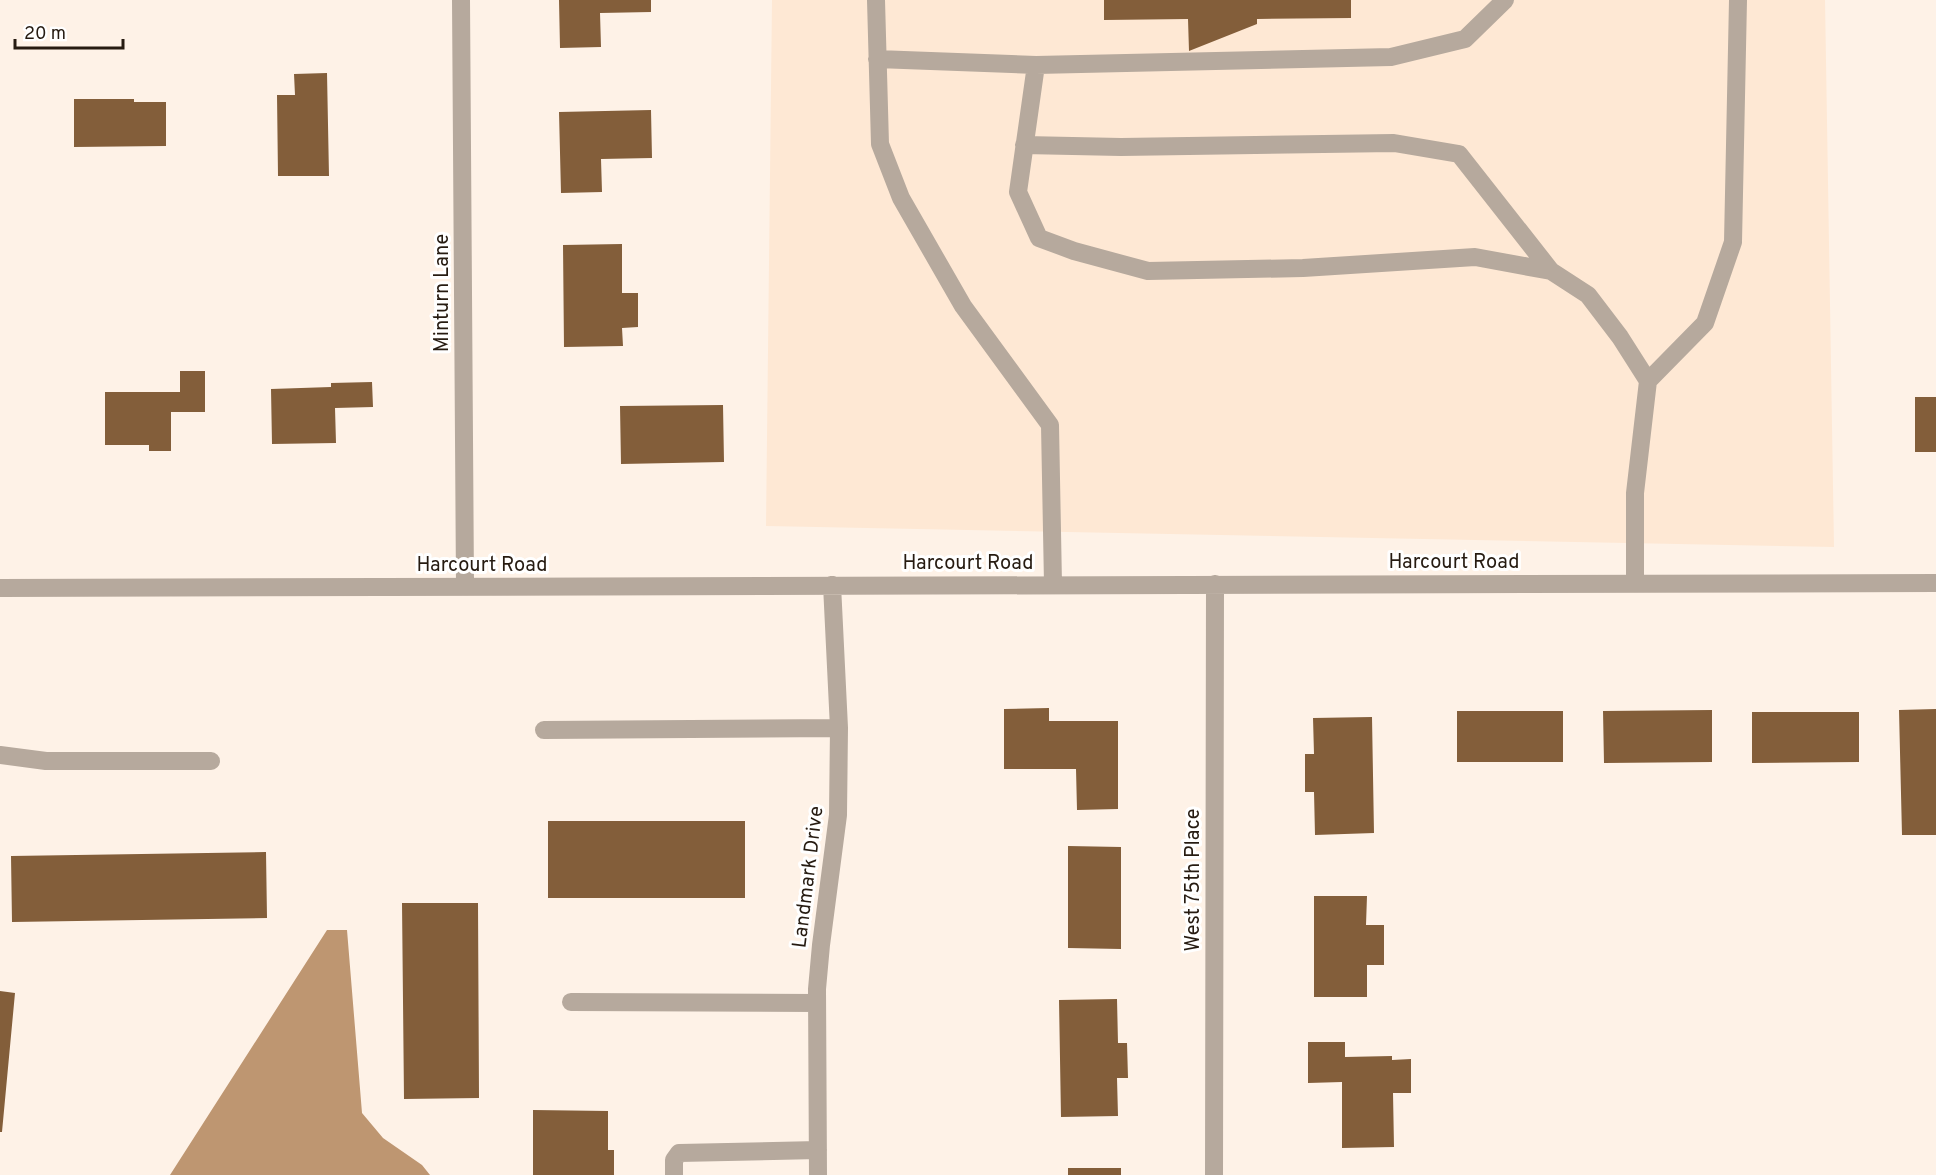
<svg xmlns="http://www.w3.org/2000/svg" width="1936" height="1175" font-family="Overpass,sans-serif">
	<rect width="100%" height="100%" fill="#fef2e7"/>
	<path fill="#fee8d4" d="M772,0H1825L1834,547L766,526Z"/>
	<path fill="#be9671" d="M327,930H347L362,1113L383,1138L422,1165L430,1175H170Z"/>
	<path fill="#835e3a" d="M559,0H651V12L600,13L601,47L560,48Z
		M1104,0H1351V18L1257,19V24L1189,51L1188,19L1104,20Z
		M327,73L329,176H278L277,95H295L294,74Z
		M74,99H134V102H166V146L74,147Z
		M651,110L652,158L601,159L602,192L561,193L559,112Z
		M622,244V293H638V327L622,328L623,346L564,347L563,245Z
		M180,371H205V412H171V451H149V445H105V392H180Z
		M372,382L373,407L335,408L336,443L272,444L271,389L331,387V383Z
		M1915,397H1936V452H1915Z
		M723,405L724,462L621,464L620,406Z
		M1049,708V721H1118V809L1077,810L1076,769H1004V709Z
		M1936,709V835H1902L1899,710Z
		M1712,710V762L1604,763L1603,711Z
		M1457,711H1563V762H1457Z
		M1752,712H1859V762L1752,763Z
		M1372,717L1374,833L1315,835L1314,792H1305V754H1314L1313,718Z
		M548,821H745V898H548Z
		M1068,846L1121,847V949L1068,948Z
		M266,852L267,918L12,922L11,856Z
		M1314,896H1367L1366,925H1384V965H1367V997H1314Z
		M402,903H478L479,1098L404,1099Z
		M0,991L15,993L2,1132H0Z
		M1117,999L1118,1043H1127L1128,1078H1117L1118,1116L1061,1117L1059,1000Z
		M1308,1042H1345V1057L1392,1056V1060L1411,1059V1093H1393L1394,1147L1342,1148V1082L1308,1083Z
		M533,1110L608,1111V1150H614V1175H533Z
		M1068,1168H1121V1175H1068Z"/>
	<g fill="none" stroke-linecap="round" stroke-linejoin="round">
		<path stroke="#b6a99d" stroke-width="18" d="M461,0L465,586
			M876,0L880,144L901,198L963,306L1050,425L1053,584
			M877,59L1036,65L1018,192L1039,238L1074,251L1148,271L1303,268L1475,257L1551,271L1588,295L1620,337L1648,381L1635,493V583
			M1036,65L1391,57L1465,39L1505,0
			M1024,145L1121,147L1394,143L1459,154L1551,271
			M1648,381L1705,323L1733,242L1738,0
			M0,588L1936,583
			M544,730L839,728
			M0,755L46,761H211
			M571,1002L817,1003
			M674,1175V1160L679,1153L818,1150
			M818,1175L817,989L821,945L838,815L839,728L832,585
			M1214,1175L1215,584"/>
	</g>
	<g text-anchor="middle" stroke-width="6" stroke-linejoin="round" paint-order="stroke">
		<g font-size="20" fill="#261b11" stroke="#fff">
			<text transform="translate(441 293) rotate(-90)" y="7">Minturn Lane</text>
			<text x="1454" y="568">Harcourt Road</text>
			<text x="968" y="569">Harcourt Road</text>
			<text x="482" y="571">Harcourt Road</text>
			<text transform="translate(807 877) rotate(-83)" y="7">Landmark Drive</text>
			<text transform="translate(1192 880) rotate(-90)" y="7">West 75th Place</text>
		</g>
	</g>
	<path d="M15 39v9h108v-9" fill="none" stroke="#261b11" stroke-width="3"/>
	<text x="24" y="39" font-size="18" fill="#261b11" stroke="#ffffff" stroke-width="4.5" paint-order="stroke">20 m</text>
</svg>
